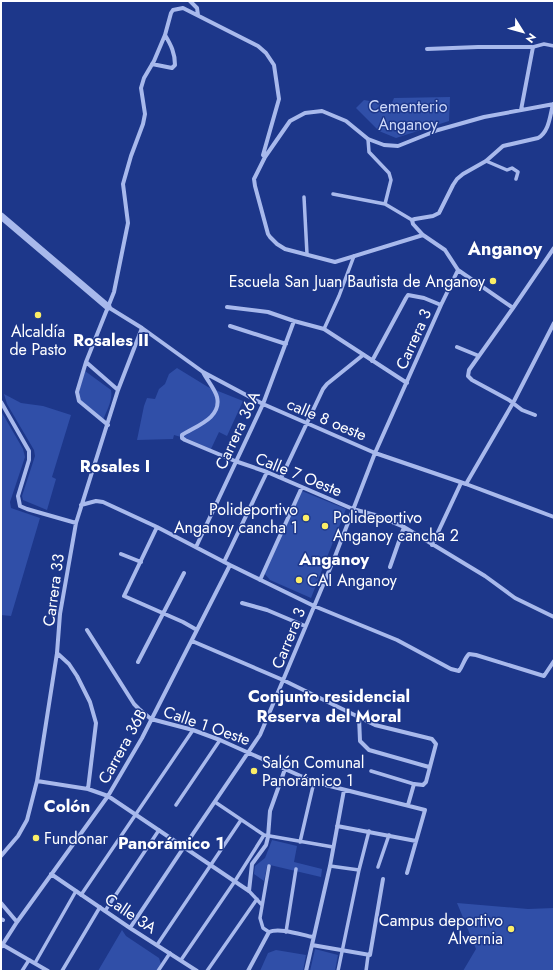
<svg xmlns="http://www.w3.org/2000/svg" width="555" height="972" font-family="Jost,sans-serif">
	<rect width="100%" height="100%" fill="#1d378a"/>
	<path fill="#304fa8" d="M450,97L449,121L396,138L379,131L356,108L364,100L391,105L394,98Z
		M177,368L208,387L243,401L227,436L219,432L211,449L188,439L174,435L173,439L137,440L144,406L147,398L155,399L159,389L165,384L169,374Z
		M85,371L111,390C113,400 107,410 103,420L80,401L79,391Z
		M4,394L21,403L43,406L71,415L52,477L56,479L47,510L23,500L22,496L35,456L34,450L7,404Z
		M1,411L23,449L25,457L10,502L11,508L40,518L11,616L1,615Z
		M302,491L346,509L311,598L270,580L264,573Z
		M272,840L297,846L294,862L322,869L321,877L270,865L267,866L264,881L254,874L255,866L265,858Z
		M457,903L528,909L554,908V971H463L476,949Z
		M122,930L126,936L159,958L161,964L156,971H98Z
		M315,949L338,955L335,971H310Z
		M276,950L306,955L303,971H260L268,953Z"/>
	<g fill="none" stroke-linecap="round" stroke-linejoin="round">
		<path stroke="#a8b9ec" stroke-width="3.5" d="M533,47L544,44L554,46
			M368,139L369,152L389,173L391,180L385,204
			M486,161L507,170L512,168L518,172L516,179
			M333,194L385,204L412,220
			M304,197L307,254
			M324,329L339,296L354,256
			M371,771L414,784
			M215,802L264,835L333,847
			M176,805L220,740
			M300,842L314,782
			M330,866L359,870
			M378,867L389,835
			M249,891L262,905
			M81,895L193,730
			M105,911L159,830
			M269,932L263,928L260,918L269,866
			M286,932L296,869
			M157,945L241,820
			M181,960L235,881L264,835
			M35,963L76,891
			M22,971L29,960
			M62,971L100,907
			M158,971L170,953
			M207,971L257,899
			M338,971L359,870L369,831
			M366,971L368,956"/>
		<path stroke="#a8b9ec" stroke-width="4" d="M190,1L197,8L198,15
			M427,49L478,47H533L521,110
			M152,64L172,68L175,65C175,53 171,45 165,35
			M423,235L413,224L412,220L415,219L433,216L439,213L453,185L457,179L463,174L486,161L503,146L538,138C549,132 550,116 553,104
			M108,307L142,328L203,372L263,404L375,453L466,484L554,517
			M227,307L268,312L294,321L324,329L407,383
			M513,308L458,270L445,250L423,235L335,262L285,249L277,244L270,237L268,234L255,186L254,179L265,157L290,121L305,113L322,111L346,121L368,139L384,145L398,146L438,130L484,117L554,104
			M230,326L286,344
			M457,347L479,356
			M372,361L406,298L408,295L424,298L441,305
			M86,362L118,390
			M203,372C207,380 215,389 217,397C222,418 196,426 182,435V438L185,440L235,461L267,472L353,509L375,515L404,527L485,576L515,598L554,617
			M1,402L29,451V460L18,496L20,506L27,509L76,523
			M535,415L522,410L509,400L472,380L468,376L469,370L513,308L554,248
			M108,425L79,401L77,392L86,362L114,292L128,223L123,184L131,156L143,124L145,114L141,88L144,78L154,61L165,35L171,13L173,10L183,8L258,46L266,53L274,65L279,99L263,155L265,157
			M281,478L323,389L327,384L363,355
			M466,484L513,403L554,323
			M81,505L96,501L103,502L157,527L230,565L314,606L397,640L451,669L459,671C463,666 464,659 469,654L476,655L544,676L554,661
			M157,527L124,596L183,622L197,630
			M432,545L461,483
			M196,547L263,404L294,321
			M121,554L141,562
			M224,562L267,472
			M390,567L404,527
			M260,580L302,487
			M242,603L267,610L305,626
			M87,630L134,704L139,709L151,719L193,730L220,740L314,782L425,810L407,873
			M192,641L283,680L375,725L432,739L436,744L426,782L423,785L414,784L408,805
			M57,653L69,664L77,676L90,702L96,723L88,789
			M138,662L184,573
			M359,717L360,741L369,750L429,767
			M37,781L88,789L108,796L249,891L252,864L266,845L268,837L270,811L285,769
			M337,826L416,841
			M1,856L18,836L27,820L37,781L57,653L60,614L76,523L118,390L142,328
			M51,874L130,928L197,971
			M1,903L17,922
			M1,919L3,920
			M130,928L184,847L260,735L334,559L375,453L441,305L458,270
			M3,945L48,971
			M312,945L370,955L383,879
			M1,947L17,922L108,796L142,738L230,565
			M248,971L269,932C279,927 302,935 313,937
			M306,971L330,866L344,790"/>
		<path stroke="#a8b9ec" stroke-width="7" d="M1,216L108,307"/>
	</g>
	<g fill="#fcee66" stroke="#1d378a" stroke-width="1.5">
		<circle cx="493" cy="281" r="4"/>
		<circle cx="38" cy="315" r="4"/>
		<circle cx="306" cy="518" r="4"/>
		<circle cx="325" cy="526" r="4"/>
		<circle cx="299" cy="580" r="4"/>
		<circle cx="254" cy="771" r="4"/>
		<circle cx="36" cy="838" r="4"/>
		<circle cx="511" cy="929" r="4"/>
	</g>
	<g text-anchor="middle" stroke-width="3" stroke-linejoin="round" paint-order="stroke">
		<g font-size="16" fill="#cdd8f9" stroke="#1d378a">
			<text x="408" y="112">Cementerio<tspan x="408" dy="18">Anganoy</tspan></text>
		</g>
		<g font-size="16" fill="#fff" stroke="#1d378a" text-anchor="start">
			<text x="485" y="287" text-anchor="end">Escuela San Juan Bautista de Anganoy</text>
			<text x="38" y="337" text-anchor="middle">Alcaldía<tspan x="38" dy="18">de Pasto</tspan></text>
			<text x="298" y="515" text-anchor="end">Polideportivo<tspan x="298" dy="18">Anganoy cancha 1</tspan></text>
			<text x="333" y="523">Polideportivo<tspan x="333" dy="18">Anganoy cancha 2</tspan></text>
			<text x="307" y="586">CAI Anganoy</text>
			<text x="262" y="768">Salón Comunal<tspan x="262" dy="18">Panorámico 1</tspan></text>
			<text x="44" y="844">Fundonar</text>
			<text x="503" y="926" text-anchor="end">Campus deportivo<tspan x="503" dy="18">Alvernia</tspan></text>
		</g>
		<g font-size="16" fill="#fff" stroke="#1d378a">
			<text transform="translate(413 339) rotate(-66)" y="6">Carrera 3</text>
			<text transform="translate(327 419) rotate(23)" y="6">calle 8 oeste</text>
			<text transform="translate(237 430) rotate(-65)" y="6">Carrera 36A</text>
			<text transform="translate(299 474) rotate(22)" y="6">Calle 7 Oeste</text>
			<text transform="translate(53 590) rotate(-82)" y="6">Carrera 33</text>
			<text transform="translate(288 638) rotate(-68)" y="6">Carrera 3</text>
			<text transform="translate(207 725) rotate(19)" y="6">Calle 1 Oeste</text>
			<text transform="translate(122 746) rotate(-61)" y="6">Carrera 36B</text>
			<text transform="translate(131 913) rotate(34)" y="6">Calle 3A</text>
		</g>
		<g font-size="17" font-weight="bold" fill="#fff" stroke="#1d378a">
			<text x="111" y="346">Rosales II</text>
			<text x="115" y="472">Rosales I</text>
			<text x="334" y="565">Anganoy</text>
			<text x="329" y="702">Conjunto residencial<tspan x="329" dy="20">Reserva del Moral</tspan></text>
			<text x="67" y="812">Colón</text>
			<text x="171" y="849">Panorámico 1</text>
		</g>
		<g font-size="18" font-weight="bold" fill="#fff" stroke="#1d378a">
			<text x="505" y="255">Anganoy</text>
		</g>
	</g>
	<rect width="555" height="972" fill="none" stroke="#ffffff" stroke-width="4"/>
	<g transform="translate(523 32) rotate(127)" stroke="#1d378a" stroke-width="3" paint-order="stroke">
	<path d="M0-3L7 15L0 10L-7 15Z" fill="#ffffff"/>
	<text y="-6" font-size="11" font-weight="bold" text-anchor="middle" fill="#ffffff">N</text>
	</g>
</svg>
